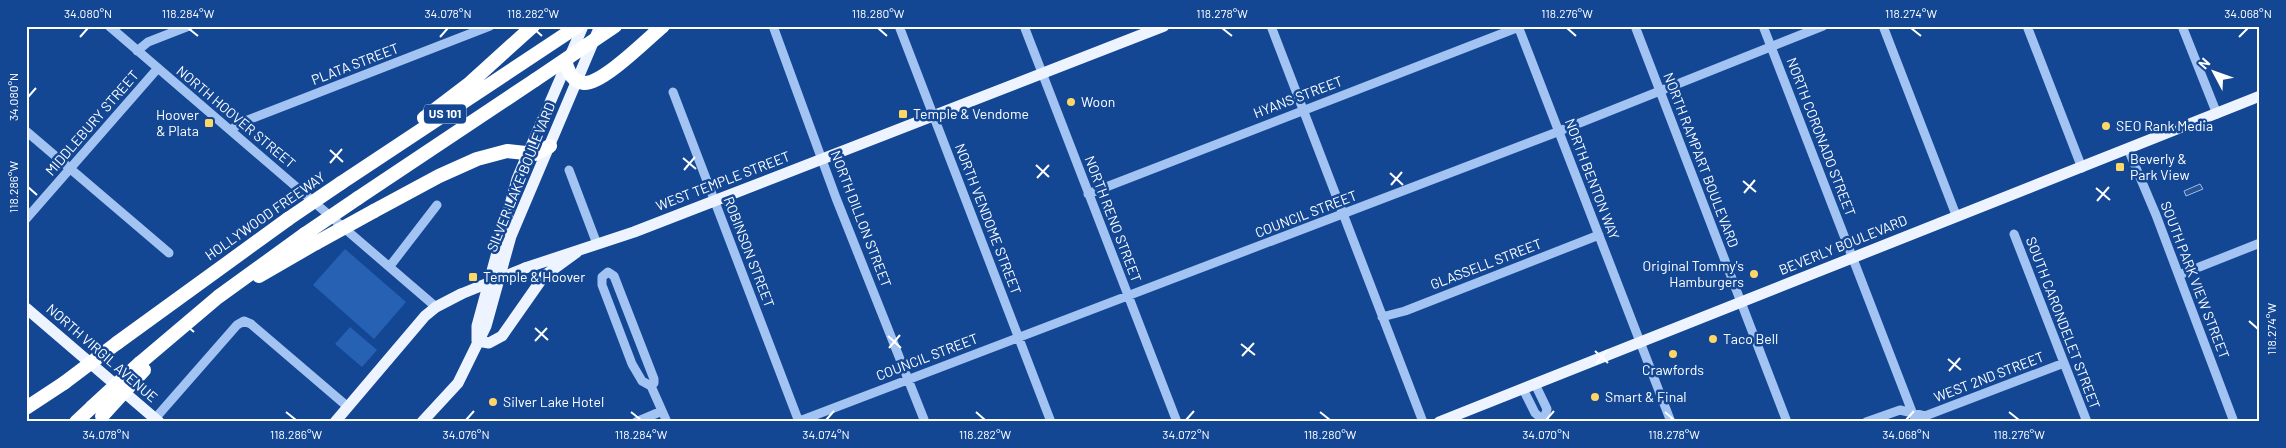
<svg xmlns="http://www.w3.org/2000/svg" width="2286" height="448" font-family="Barlow,sans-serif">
	<rect width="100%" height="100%" fill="#134794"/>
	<path fill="#2661b4" d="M345,249L406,302L374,339L313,285Z
		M350,327L377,350L362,367L335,344Z"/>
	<path fill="#2d538c" stroke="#95bef5" d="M2200,184L2203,189L2186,196L2184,191Z"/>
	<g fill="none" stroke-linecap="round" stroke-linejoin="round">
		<path stroke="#a3c4f2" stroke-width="9" d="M109,26L436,307
			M773,26L836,198L925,422
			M899,26L1051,422
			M1024,26L1177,422
			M1271,26L1423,422
			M1518,26L1671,422
			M1635,26L1787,422
			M1763,26L1916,422
			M1883,26L1956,215
			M2027,26L2082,168
			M2182,26L2217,114
			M137,51L148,42L189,26
			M673,92L799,422
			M231,130L240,123L490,26
			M26,131L169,253
			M2128,149L2156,215L2234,422
			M569,170L597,244
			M1088,194L1519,27
			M26,219L158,68
			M2014,234L2087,422
			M390,266L437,205
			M2179,275L2260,243
			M1382,317L1405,311L1599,235
			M1535,384L1547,409L1544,420
			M651,386L654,383V379L614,276L608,272L602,277V285L632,364L642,381L651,386L667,422
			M1523,389L1535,413L1545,422
			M152,422L237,325L244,321L251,324L348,407
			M636,422L662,411
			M797,422L1552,134L1823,26
			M1866,422L1900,410L1925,416L2064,363"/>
		<path stroke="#eef4ff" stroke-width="11" d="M525,268L634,232L714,201L1164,26
			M26,308L159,422
			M477,340V326L517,179L583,26
			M477,341L489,343L502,336L544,276L577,252
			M335,422L425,316L436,307L461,294
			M422,422L458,383L486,326L511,236L600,26
			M1439,422L2260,96"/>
		<path stroke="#fff" stroke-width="14" d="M566,64C569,73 573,82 584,83C603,84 647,39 663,26
			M424,118L470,83L533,26
			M341,183L578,26
			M358,198L535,80
			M374,211L439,176L477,159L507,151L535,154L550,146
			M259,276L316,243
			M117,343L288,219
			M140,363L218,297L305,234
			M26,408L64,383
			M76,422L92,407"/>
		<path stroke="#eef4ff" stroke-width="11" d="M461,294L525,268"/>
		<path stroke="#fff" stroke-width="14" d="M535,80L615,26
			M288,219L341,183
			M305,234L358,198
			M316,243L374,211
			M64,383L117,343
			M92,407L140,363
			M102,416L144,370"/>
	</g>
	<path fill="none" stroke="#fff" stroke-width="2" d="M188,28L198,36M533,28L542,36M878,28L887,36M1222,28L1232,36M1567,28L1576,36M1911,28L1921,36M80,37L88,28M440,37L448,28M2239,37L2248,28M28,97L36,88M330,150L343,162M683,158L696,169M330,163L342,149M1036,165L1049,177M684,170L695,157M1390,173L1403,185M1037,178L1049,165M1743,181L1756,192M1391,185L1402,172M28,187L37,195M2096,188L2110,200M1744,193L1755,180M2097,201L2109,187M181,321L194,332M2249,321L2258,329M535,328L548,340M182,333L194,320M888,336L901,348M535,341L547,328M1241,344L1255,355M889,348L900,335M1595,351L1608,363M1242,356L1254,343M1948,359L1961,370M1596,364L1607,350M1949,371L1960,358M286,412L296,420M631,412L641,420M976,412L985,420M1320,412L1330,420M1665,412L1674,420M2009,412L2019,420M106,420L114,411M466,420L474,411M826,420L834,411M1186,420L1194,411M1546,420L1554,411M1906,420L1914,411"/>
	<g fill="#ffd764" stroke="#134794" stroke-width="2">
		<circle cx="1071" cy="102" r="5"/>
		<rect x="898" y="109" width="10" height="10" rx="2.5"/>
		<rect x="204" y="118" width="10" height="10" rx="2.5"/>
		<circle cx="2106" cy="126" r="5"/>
		<rect x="2115" y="162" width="10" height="10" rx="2.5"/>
		<circle cx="1754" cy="274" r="5"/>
		<rect x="468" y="272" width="10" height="10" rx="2.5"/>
		<circle cx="1713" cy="339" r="5"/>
		<circle cx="1673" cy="354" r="5"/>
		<circle cx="1595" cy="397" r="5"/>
		<circle cx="493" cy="402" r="5"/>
	</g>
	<g text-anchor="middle" stroke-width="5" stroke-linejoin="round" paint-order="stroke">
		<rect fill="#134794" stroke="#b8c8df" stroke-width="1" x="424" y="104.5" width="42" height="19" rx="4"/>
		<g font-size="12" font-weight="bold" fill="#fff">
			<text x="445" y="118">US 101</text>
		</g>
		<g font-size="14" fill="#fff" stroke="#134794">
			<text transform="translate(355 64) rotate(-21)" y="5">PLATA STREET</text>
			<text transform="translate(1298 97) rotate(-21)" y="5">HYANS STREET</text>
			<text transform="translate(236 117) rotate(40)" y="5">NORTH HOOVER STREET</text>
			<text transform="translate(92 123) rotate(-49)" y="5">MIDDLEBURY STREET</text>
			<text transform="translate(1821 137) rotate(69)" y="5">NORTH CORONADO STREET</text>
			<text transform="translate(1701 160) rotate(69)" y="5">NORTH RAMPART BOULEVARD</text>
			<text transform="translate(521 177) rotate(-68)" y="5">SILVER LAKE BOULEVARD</text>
			<text transform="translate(1592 179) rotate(69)" y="5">NORTH BENTON WAY</text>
			<text transform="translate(723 181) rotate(-21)" y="5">WEST TEMPLE STREET</text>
			<text transform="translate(1306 214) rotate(-21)" y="5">COUNCIL STREET</text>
			<text transform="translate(265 216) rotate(-35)" y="5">HOLLYWOOD FREEWAY</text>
			<text transform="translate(861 219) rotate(69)" y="5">NORTH DILLON STREET</text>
			<text transform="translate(988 219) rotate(69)" y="5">NORTH VENDOME STREET</text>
			<text transform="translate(1113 219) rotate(69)" y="5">NORTH RENO STREET</text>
			<text transform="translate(1843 245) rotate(-22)" y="5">BEVERLY BOULEVARD</text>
			<text transform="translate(749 252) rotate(69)" y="5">ROBINSON STREET</text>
			<text transform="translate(1486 264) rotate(-21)" y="5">GLASSELL STREET</text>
			<text transform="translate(2195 280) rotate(69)" y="5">SOUTH PARK VIEW STREET</text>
			<text transform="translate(2063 323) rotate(69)" y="5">SOUTH CARONDELET STREET</text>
			<text transform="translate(102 353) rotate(41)" y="5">NORTH VIRGIL AVENUE</text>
			<text transform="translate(927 357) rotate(-21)" y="5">COUNCIL STREET</text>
			<text transform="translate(1989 377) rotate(-21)" y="5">WEST 2ND STREET</text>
		</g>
		<g font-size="14" fill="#fff" stroke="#134794" text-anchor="start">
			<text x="1081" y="107">Woon</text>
			<text x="913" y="119">Temple &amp; Vendome</text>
			<text x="199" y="120" text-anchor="end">Hoover<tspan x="199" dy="16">&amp; Plata</tspan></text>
			<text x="2116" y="131">SEO Rank Media</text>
			<text x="2130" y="164">Beverly &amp;<tspan x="2130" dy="16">Park View</tspan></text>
			<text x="1744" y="271" text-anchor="end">Original Tommy's<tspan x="1744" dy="16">Hamburgers</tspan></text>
			<text x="483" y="282">Temple &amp; Hoover</text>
			<text x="1723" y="344">Taco Bell</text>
			<text x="1673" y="375" text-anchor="middle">Crawfords</text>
			<text x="1605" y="402">Smart &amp; Final</text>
			<text x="503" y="407">Silver Lake Hotel</text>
		</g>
	</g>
	<rect width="2286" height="448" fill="none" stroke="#134794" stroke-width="55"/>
	<g transform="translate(2214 72) rotate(311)" stroke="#134794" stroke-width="4" paint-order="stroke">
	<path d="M0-4L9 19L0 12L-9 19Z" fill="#ffffff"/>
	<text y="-8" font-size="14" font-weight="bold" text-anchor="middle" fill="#ffffff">N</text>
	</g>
	<rect x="28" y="28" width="2230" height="392" fill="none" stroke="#fff" stroke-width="2"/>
	<g font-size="12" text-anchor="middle" fill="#fff">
		<text x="88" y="18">34.080°N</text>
		<text x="188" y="18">118.284°W</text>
		<text x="448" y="18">34.078°N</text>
		<text x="533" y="18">118.282°W</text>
		<text x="878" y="18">118.280°W</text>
		<text x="1222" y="18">118.278°W</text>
		<text x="1567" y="18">118.276°W</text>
		<text x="1911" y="18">118.274°W</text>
		<text x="2248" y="18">34.068°N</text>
		<text transform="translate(14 97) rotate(-90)" y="4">34.080°N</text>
		<text transform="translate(14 187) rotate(-90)" y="4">118.286°W</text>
		<text transform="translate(2272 329) rotate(-90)" y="4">118.274°W</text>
		<text x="106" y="439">34.078°N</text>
		<text x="296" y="439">118.286°W</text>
		<text x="466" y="439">34.076°N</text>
		<text x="641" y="439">118.284°W</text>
		<text x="826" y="439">34.074°N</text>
		<text x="985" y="439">118.282°W</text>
		<text x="1186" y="439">34.072°N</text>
		<text x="1330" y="439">118.280°W</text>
		<text x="1546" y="439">34.070°N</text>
		<text x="1674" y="439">118.278°W</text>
		<text x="1906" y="439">34.068°N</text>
		<text x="2019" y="439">118.276°W</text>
	</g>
</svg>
